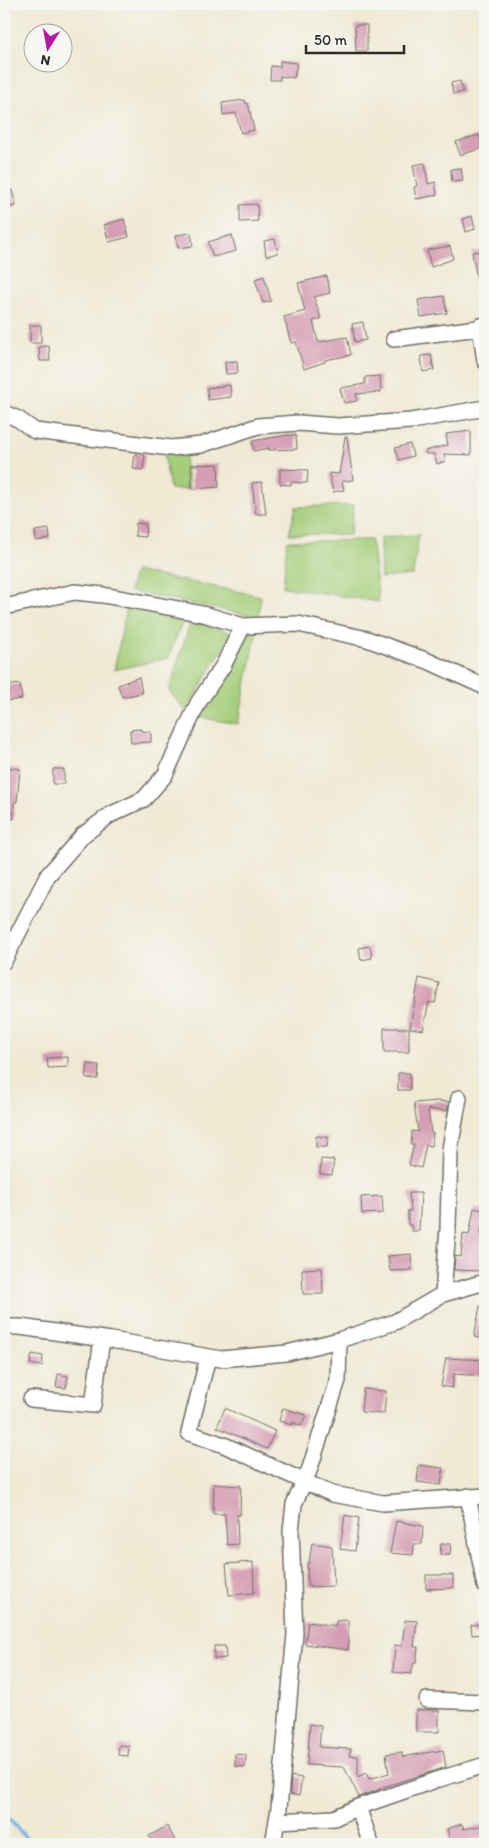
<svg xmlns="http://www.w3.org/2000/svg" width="489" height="1848" font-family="Itim,sans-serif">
	<rect width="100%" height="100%" fill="#f6f6f2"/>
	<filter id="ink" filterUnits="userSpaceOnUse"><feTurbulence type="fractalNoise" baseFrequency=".02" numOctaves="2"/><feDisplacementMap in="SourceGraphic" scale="10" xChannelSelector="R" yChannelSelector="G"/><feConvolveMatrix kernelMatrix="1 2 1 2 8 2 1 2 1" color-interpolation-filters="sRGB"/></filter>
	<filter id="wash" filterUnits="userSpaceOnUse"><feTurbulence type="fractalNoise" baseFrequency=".0096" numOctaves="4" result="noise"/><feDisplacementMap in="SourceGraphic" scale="20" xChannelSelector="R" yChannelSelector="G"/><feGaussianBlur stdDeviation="1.12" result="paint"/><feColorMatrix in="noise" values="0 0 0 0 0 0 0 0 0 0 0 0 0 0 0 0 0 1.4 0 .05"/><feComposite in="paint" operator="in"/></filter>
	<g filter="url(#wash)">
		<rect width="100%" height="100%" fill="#f0e9d4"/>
		<path fill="#a5ce7a" stroke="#687c52" d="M184,450L189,489H170L164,454Z
			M354,505L350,535L289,534L296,507Z
			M419,534L413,575L381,578L380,538Z
			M371,540L379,602L283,587L287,541Z
			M135,571L261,596L258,617L129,591Z
			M127,605L185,615L168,658L114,670Z
			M191,620L232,633L186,711L169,691Z
			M246,631H257L238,724L198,717Z"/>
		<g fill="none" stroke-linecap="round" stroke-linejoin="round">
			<path stroke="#75b3e7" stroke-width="4" d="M4,1813L31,1844"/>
		</g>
		<g id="blocks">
			<path fill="#d59db4" d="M355,25H367V51H356Z
				M280,61L297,63L294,78L280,76V80H270L271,66L280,67Z
				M460,81L463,92L453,94L451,83Z
				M245,100L246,104L248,103L254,130L241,133L236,113L223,115L222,103Z
				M479,135L483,148L460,155L456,142Z
				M425,163L428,184L435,182L437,195L416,199L414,187L417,186L413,165Z
				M461,168L463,181L452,182L451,169Z
				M12,190L16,206L5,208L4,192Z
				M257,204L258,221L240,222V205Z
				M472,216L475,229L466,232L463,219Z
				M124,219L129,237L109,242L104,225Z
				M191,233L193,246L178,248L176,235Z
				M232,235L236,251L213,257L208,242Z
				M275,239L278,253L266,256L264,241Z
				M450,246L453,259L431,267L427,250Z
				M482,251L485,269V294L480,295L472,252Z
				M264,276L271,301L263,303L255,279Z
				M327,276L330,293L314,297L321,319L313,321L318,342L347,337L351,355L325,360V362L304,369L296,342L291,343L284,317L305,311L298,283Z
				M444,296L447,313L421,317L418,300Z
				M363,322L366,340L355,342L352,324Z
				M30,325H41V343H30Z
				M49,346L50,361H40L39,347Z
				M431,355L434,370L423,372L421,356Z
				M237,361L238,373L226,374L225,362Z
				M380,376L381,392L356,394L357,401L344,403L340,388L365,384V377Z
				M230,385L231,397L208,400L207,388Z
				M471,431V455L444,454L446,461L437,464L434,454H426L425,451L448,445L446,434Z
				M288,435H296L297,449L269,450V448L254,451L252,441Z
				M345,437H347L353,480L342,481L344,490L333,492L329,473L339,474Z
				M410,444L413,456L399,460L395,448Z
				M135,454L145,455L143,470L133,469Z
				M218,464L219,487L192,489L191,465Z
				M280,469L308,470L307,483L291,482V485L280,484Z
				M262,482L266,514H256L252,483Z
				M136,523L146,524L145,537L135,536Z
				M49,529L50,539L36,541L35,531Z
				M139,677L142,693L122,697L118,685Z
				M20,684L22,699L6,701L5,686Z
				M141,729V731L151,732V742L131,743L130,730Z
				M4,767L20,769L17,802H14V819H4Z
				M53,769H64V784H53Z
				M370,946L372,958L361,960L359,948Z
				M419,978L439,983L435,1003L429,1002L423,1030L410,1028Z
				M384,1028H409V1052H384Z
				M68,1057V1067L48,1068L47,1058Z
				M88,1064L99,1065L98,1079L86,1078Z
				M398,1073H410V1090H398Z
				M438,1101L449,1102L447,1111L428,1109L431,1133H433L432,1146L426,1145L421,1168L409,1165L414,1144H411L412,1131L418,1132L414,1103Z
				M316,1136L328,1137L327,1147H316Z
				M321,1159L334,1160L332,1175L320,1174Z
				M409,1193H421L419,1231H412L411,1225H408V1211H411Z
				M382,1196L383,1213L362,1214L361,1197Z
				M474,1208L485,1211L480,1236H485V1252H482L481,1271L454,1270L455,1256L461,1257L463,1234L469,1235Z
				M411,1254L412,1270L390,1271L388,1256Z
				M322,1268L323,1294H303L302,1269Z
				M480,1306H485V1340L474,1337Z
				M32,1354L43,1356L42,1366L30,1364Z
				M446,1358L485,1360V1376L454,1374L452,1388L441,1386Z
				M58,1374L68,1376L66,1388L56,1387Z
				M363,1389L386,1391L384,1414L361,1412Z
				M225,1408L275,1431L267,1449L217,1427Z
				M283,1408L306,1415L301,1426L292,1422V1425L279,1421Z
				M419,1465L443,1468L441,1485L417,1482Z
				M214,1484L241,1486L240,1515H237L238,1544L227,1545L225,1514H213Z
				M345,1515L359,1518L355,1551L340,1549Z
				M396,1521L423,1526L422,1544H414L413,1555L390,1553Z
				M312,1543L332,1546L334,1586L308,1587L307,1563H309Z
				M441,1544H451L450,1555H440Z
				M253,1562L254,1593L229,1595L226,1564Z
				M426,1575H453V1588L426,1589Z
				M348,1620V1650L305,1644L308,1622L336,1626V1621Z
				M405,1620L417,1621L414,1647H418L416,1663H414L411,1674L393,1672L395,1645L402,1646Z
				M481,1624L482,1634L472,1635L471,1625Z
				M214,1646H225L226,1658L214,1659Z
				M416,1710H439V1732H416Z
				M310,1724L321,1726L319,1747L351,1749L349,1756H358V1777L366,1773L369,1779L389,1773L386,1754L402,1752V1757L443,1750L446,1767L380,1788V1789L359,1797L344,1767L307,1765Z
				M119,1745L129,1746L128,1756L118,1755Z
				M235,1754L246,1755L245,1767L235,1766Z
				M291,1776L302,1778L299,1796L290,1794Z
				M462,1824L464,1829L485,1825V1837L467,1841L468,1844H451L447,1829Z
				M167,1826L175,1840L167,1844H154L149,1836Z"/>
		</g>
	</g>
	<g filter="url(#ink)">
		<use href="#blocks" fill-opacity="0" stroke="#706e66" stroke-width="1"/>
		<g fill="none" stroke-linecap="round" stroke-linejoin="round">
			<defs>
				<path id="minor" d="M480,326L485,361
					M394,339L485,327
					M4,413L18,419L35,431L171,448L201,445L258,426L298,423L338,426L411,421L485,408
					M4,607L75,592L103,595L173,608L207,615L243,626
					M4,961L48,875L83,835L110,815L144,799L165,775L198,703L223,666L243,626L298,624L367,639L428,661L485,687
					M443,1294L448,1228L450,1149L459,1098
					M4,1327H20L111,1340L221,1359L287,1353L339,1340L395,1322L443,1294L485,1282
					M208,1357L189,1433L224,1445L332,1494L383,1503L485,1496
					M31,1399L93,1405L102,1339
					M468,1496L485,1586
					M427,1700L485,1702
					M358,1807L371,1844
					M277,1821L334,1818L358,1807L433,1781L485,1765
					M273,1844L279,1808L295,1634L291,1531L294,1504L309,1471L338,1380L339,1340"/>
			</defs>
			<use href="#minor" stroke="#706e66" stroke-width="18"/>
			<use href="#minor" stroke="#fff" stroke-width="15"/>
		</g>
	</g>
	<rect width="489" height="1848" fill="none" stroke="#f6f6f2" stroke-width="20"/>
	<g transform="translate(48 48) rotate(191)"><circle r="24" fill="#f6f6f2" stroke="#a5a5a2"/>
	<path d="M0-4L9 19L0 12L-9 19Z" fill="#b5179e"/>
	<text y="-8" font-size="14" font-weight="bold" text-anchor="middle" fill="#2b2b2b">N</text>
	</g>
	<path d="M306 45v8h98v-8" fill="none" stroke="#2b2b2b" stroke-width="2.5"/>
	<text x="314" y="45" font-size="15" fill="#2b2b2b" stroke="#f6f6f2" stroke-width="4" paint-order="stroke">50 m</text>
</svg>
